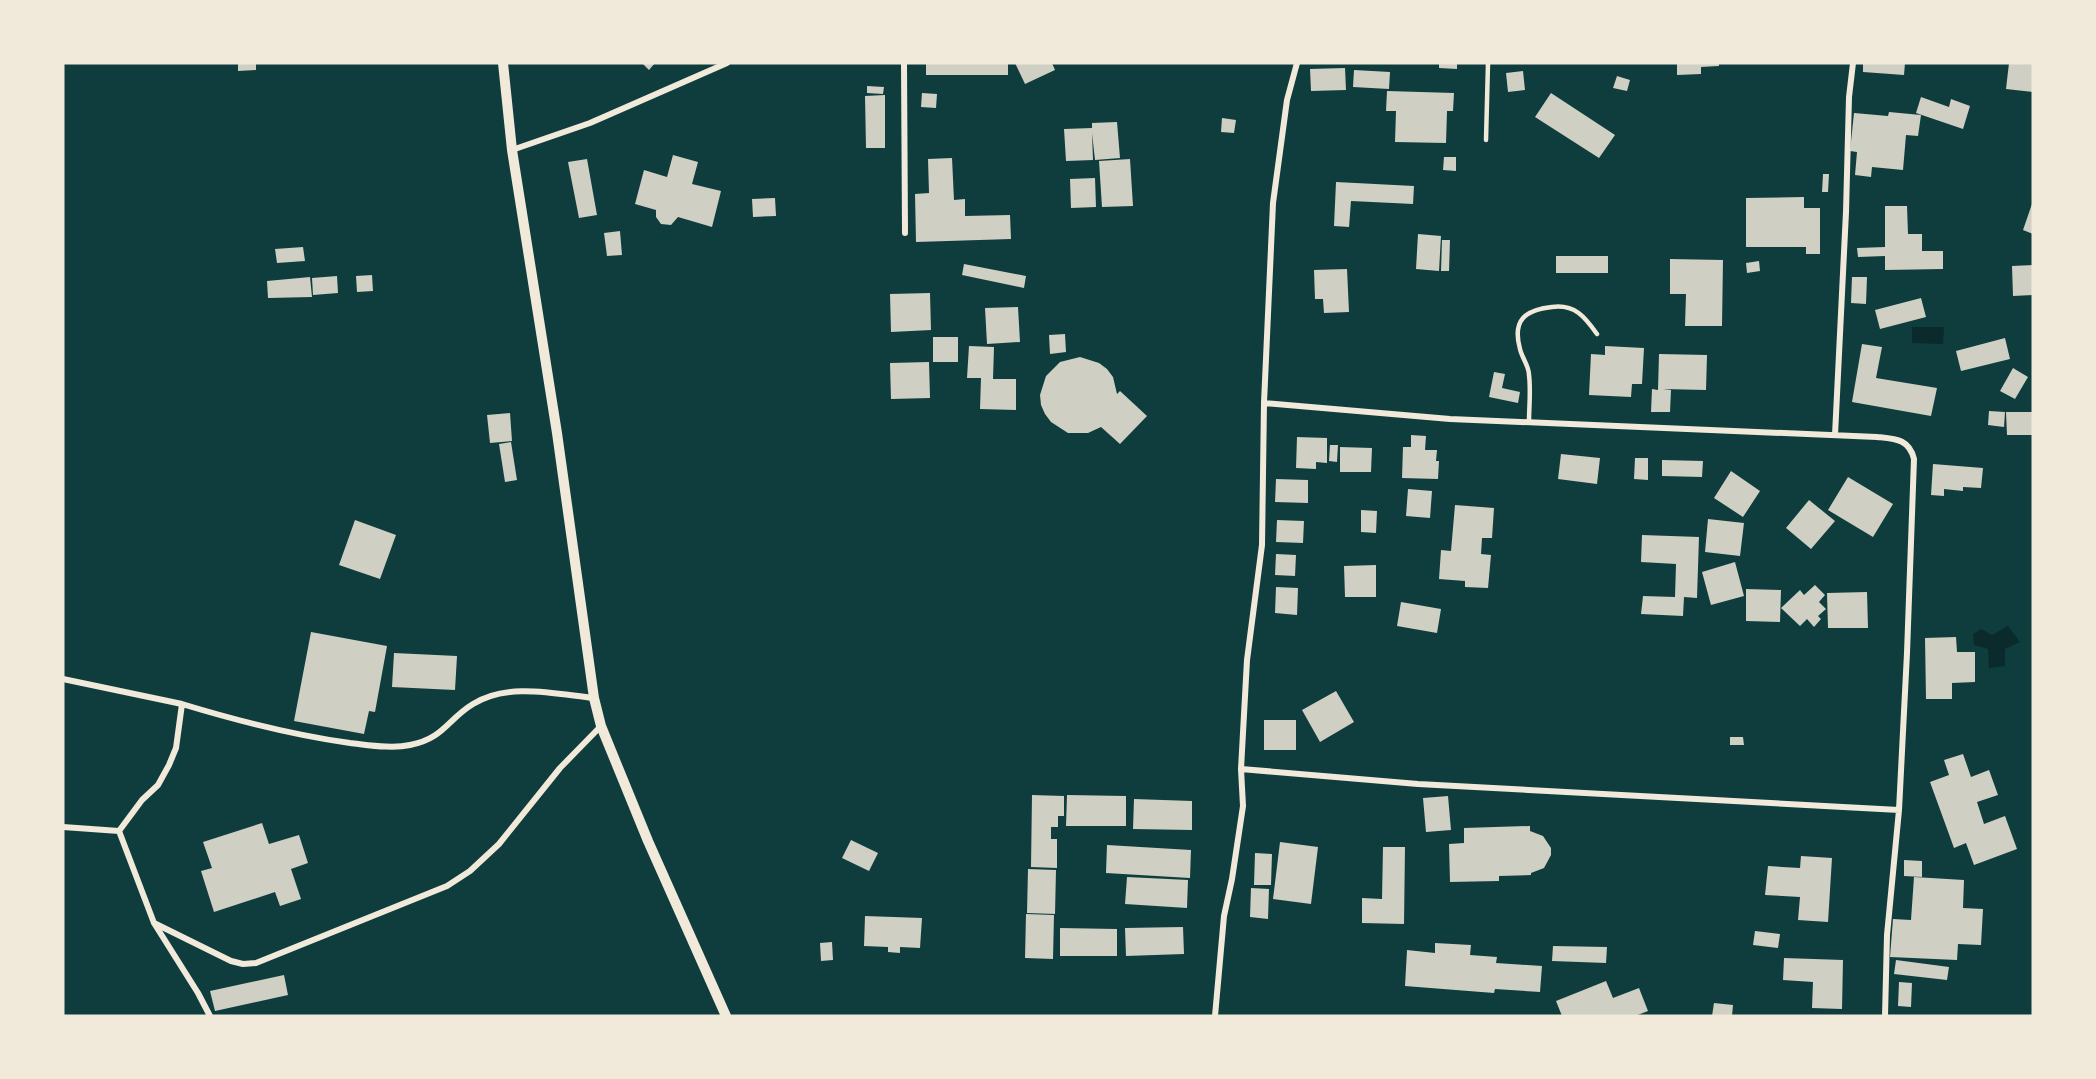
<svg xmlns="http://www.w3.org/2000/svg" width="2096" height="1079" font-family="Spectral,serif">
	<rect width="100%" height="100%" fill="#0f3d3e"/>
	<path fill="#0a2a2b" d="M1912,327H1944L1943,344L1912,343Z
		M2008,626L2020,642L2005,649V666L1989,668L1988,649L1974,645L1973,634L1981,629L1992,635Z"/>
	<path fill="#cfcfc3" d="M238,63H256V70L238,71Z
		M642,63H655L649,70Z
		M926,63H1008V75H926Z
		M1015,63H1052L1055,70L1025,84Z
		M1439,63H1457V69L1439,68Z
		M1677,63H1719V66L1701,67V74L1677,75Z
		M1863,63H1905L1904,75L1863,72Z
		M2009,63H2033V92L2006,89Z
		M1345,68L1346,90L1311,91L1310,69Z
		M1354,70L1390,72L1389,89L1353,87Z
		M1523,71L1525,90L1508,92L1506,73Z
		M1617,76L1630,80L1627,91L1613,88Z
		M867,86L884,87L883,94L867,93Z
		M1387,91L1454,93L1453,111H1447L1446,143L1395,142L1396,111H1386Z
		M922,93L937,94L936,108L921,107Z
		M1551,93L1615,135L1599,158L1535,117Z
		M885,95V148H866L865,96Z
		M1921,97L1949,107L1951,99L1970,106L1963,129L1916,113Z
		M1889,112L1921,115L1918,136L1906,135L1903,170L1872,167L1871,177L1855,175L1857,152L1850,151L1854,113L1888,116Z
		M1222,118L1236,120L1234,133L1221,132Z
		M1117,122L1120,158L1095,160L1092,133L1093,160L1066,161L1064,129L1092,128V123Z
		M673,155L698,162L692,184L721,191L712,227L678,217L671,225L661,224L656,217V210L635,204L644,170L667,177Z
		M1444,157H1456V171L1443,170Z
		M952,158L954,200L965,199V216L1010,215L1011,239L916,242L915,194L929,193L928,159Z
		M587,159L597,215L579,218L568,162Z
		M1130,159L1133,206L1102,207L1099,161Z
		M1823,174H1829L1828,192H1822Z
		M1095,178L1096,207L1071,208L1070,179Z
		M1336,182L1414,186L1413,204L1351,201L1349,227L1334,226Z
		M1804,197V208H1820V254H1806V247H1746V198Z
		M775,198L776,216L753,217L752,199Z
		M2033,201V234L2023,230Z
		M1885,206H1907L1908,234H1922V251H1943V269L1885,270V256L1858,257L1857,248L1885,247Z
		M620,231L622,255L607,256L604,233Z
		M1418,234L1441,236L1439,271L1416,269Z
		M1442,240H1450L1449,271H1441Z
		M303,247L305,261L277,263L275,249Z
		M1556,256H1608V273H1556Z
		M1670,259L1723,260L1722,326H1685L1686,294H1670Z
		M1759,261L1760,271L1747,273L1746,263Z
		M964,264L1026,276L1024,288L962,275Z
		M2033,265V295L2013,296L2012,266Z
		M1347,269L1349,312L1324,313L1323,299H1315L1314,270Z
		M372,275L373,291L357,292L356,276Z
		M337,276L338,293L313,295L312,278Z
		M310,277L312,297L268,298L267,281Z
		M1852,277H1867L1866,304L1851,303Z
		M930,293L931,330L891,332L890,294Z
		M1921,298L1926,317L1880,329L1875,310Z
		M1018,307L1020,342L987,344L985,308Z
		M1065,334L1066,352L1050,354L1049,335Z
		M933,337H958V362H933Z
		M2005,338L2010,359L1961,371L1956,351Z
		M1862,344L1882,347L1876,378L1937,388L1931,416L1852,402Z
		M969,346L994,347L993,379H1016V410L980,409L981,378H967Z
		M1605,346L1644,348L1642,384H1632L1631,397L1589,395L1591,354L1605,355Z
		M1659,354L1707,355L1706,390L1663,389L1671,390L1670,412H1651L1652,389L1658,390Z
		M1080,357L1099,363L1107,369L1113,377L1117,394L1120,391L1147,416L1120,444L1101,427L1088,433H1068L1051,422L1045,414L1041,405L1040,395L1046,376L1060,362Z
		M929,362L930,398L891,399L890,363Z
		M2013,368L2028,377L2015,399L2000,391Z
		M1494,372L1505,374L1502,388L1520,392L1518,403L1489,397Z
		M1989,411L2005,412L2004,427L1988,425Z
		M2006,412H2033V435H2007Z
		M510,413L512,441L490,443L487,415Z
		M1411,435L1426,436L1425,450H1437L1436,461H1439L1438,479L1402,478L1403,447H1411Z
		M1297,437L1327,438V463L1316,462V469L1296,468Z
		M511,442L517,480L505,482L499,444Z
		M1330,445H1338L1337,462L1329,461Z
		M1340,447L1372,448L1371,472H1340Z
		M1561,454L1600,458L1597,484L1558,479Z
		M1635,458H1648V480L1634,479Z
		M1662,460L1703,461L1702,477L1662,476Z
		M1933,464L1983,468L1981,488L1963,487V491L1944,489V496L1931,495Z
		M1731,471L1760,491L1743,517L1714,498Z
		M1848,477L1893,504L1873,537L1828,510Z
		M1276,479L1308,480V503L1275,502Z
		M1408,489L1432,491L1430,518L1406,516Z
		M1809,500L1835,521L1811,549L1786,528Z
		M1455,505L1494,508L1492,538H1482L1481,554L1491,555L1488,588L1465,587V581L1439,579L1441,550L1451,551Z
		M1361,510L1377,511L1376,533L1361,532Z
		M1708,519L1744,523L1740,556L1705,552Z
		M355,520L396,535L380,579L339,565Z
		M1277,520L1304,521L1303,543L1276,542Z
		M1642,535L1699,537L1697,598L1684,597L1683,616L1641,614L1643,596L1675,597L1676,564L1641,562Z
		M1276,554L1296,555L1295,576L1275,575Z
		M1735,562L1744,596L1711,605L1702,572Z
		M1376,565V597H1345L1344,566Z
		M1815,585L1825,595L1819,602L1826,609L1818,616L1821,619L1814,627L1807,619L1800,626L1781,608L1800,590L1804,595Z
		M1276,587L1298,588L1297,615L1275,613Z
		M1746,589L1781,590L1780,622L1746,621Z
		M1867,592L1868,628H1828L1827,593Z
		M1401,602L1441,609L1437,633L1397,626Z
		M311,632L387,646L375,712L369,711L364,734L294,721Z
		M1956,637L1957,652H1975V682L1952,683V699H1926L1925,638Z
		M394,653L457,656L455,690L392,687Z
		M1336,691L1354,722L1320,742L1302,710Z
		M1264,720H1296V750H1264Z
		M1730,737H1743L1744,745H1730Z
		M1963,754L1971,777L1989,770L1998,795L1977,802L1984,824L2005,816L2017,849L1974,865L1966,843L1954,848L1930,782L1949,775L1944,760Z
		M1032,795L1064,796V816H1058V827H1051V839H1057V868L1031,867Z
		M1067,795L1126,796V826H1066Z
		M1448,796L1451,830L1426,832L1423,798Z
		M1134,799L1192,801V830L1133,829Z
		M262,823L269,844L299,835L308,863L291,869L301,899L280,906L275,892L214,912L201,871L212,868L203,842Z
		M1530,826V831L1543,836L1551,848V855L1544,868L1531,873V875L1499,876V881L1450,882L1449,844L1464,843V828Z
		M851,840L878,853L869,871L842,858Z
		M1280,842L1318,847L1311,904L1273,899Z
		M1107,845L1191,850L1190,878L1106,873Z
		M1383,847H1405L1404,924L1362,923V898L1382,899Z
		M1255,853L1272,854L1271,885H1254Z
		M1801,856L1832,858L1828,922L1798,920L1800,897L1765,895L1768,866L1800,868Z
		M1904,860L1922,861V877L1904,876Z
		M1028,869L1056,870L1055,914L1027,913Z
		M1127,877L1188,880L1187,908L1125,904Z
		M1914,877L1964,880L1963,908L1983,909L1981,945L1958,944L1957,960L1890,957L1893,919L1911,920Z
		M1251,888L1269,889L1268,919L1250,917Z
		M1026,914L1054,915L1053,959L1025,958Z
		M865,916L922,918L920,948L900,947V953L888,952V947L864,946Z
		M1183,927L1184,954L1126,956L1125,928Z
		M1060,928L1117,929V956H1060Z
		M1755,931L1780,934L1778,948L1753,945Z
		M832,942L833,960L821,961L820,943Z
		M1435,943L1471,945L1470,955L1497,957L1496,963L1542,966L1540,992L1495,989L1494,993L1405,986L1407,950L1435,953Z
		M1553,946L1607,947L1606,963L1552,961Z
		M1784,958L1843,960L1842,1009L1812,1008L1813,982L1783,980Z
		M1896,960L1949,967L1947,980L1894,974Z
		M284,975L288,995L215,1011L210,991Z
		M1606,981L1613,998L1639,988L1648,1011L1635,1016H1562L1556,1001Z
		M1899,982L1912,983L1911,1007L1898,1006Z
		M1714,1003L1733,1005L1732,1016H1712Z"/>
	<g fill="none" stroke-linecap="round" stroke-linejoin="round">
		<path stroke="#f1e9da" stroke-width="4.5" d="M1486,140L1488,63
			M1529,422C1529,407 1531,391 1529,375C1529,366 1522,358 1520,349C1512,320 1525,310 1552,307C1575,304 1585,317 1597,334"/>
		<path stroke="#f1e9da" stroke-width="6" d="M904,63L905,233
			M512,150L590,123L727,63
			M1264,403L1450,419L1877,437C1896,439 1909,439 1914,459L1907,653L1899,810L1887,935L1885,1016
			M1835,435L1846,212L1849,97L1853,63
			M63,679L182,704L176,748L169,765L158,785L142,800L119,831L154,923L198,993L210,1016
			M182,704C238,721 292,735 350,743C369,745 392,749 410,745C443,739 448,719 473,704C508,682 556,694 594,698
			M1241,769L1418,784L1899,810
			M63,827L119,831
			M154,923L231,961L243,964L256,963L447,886L470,871L499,844L560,768L601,726
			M1215,1016L1224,916L1232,879L1243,806L1241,769L1247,660L1262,545L1264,403L1273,203L1287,100L1297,63"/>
		<path stroke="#f1e9da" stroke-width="10" d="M503,63L512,150L557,433L594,698L601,726L648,841L726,1016"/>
	</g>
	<rect width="2096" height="1079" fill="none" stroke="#f1e9da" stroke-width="129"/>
</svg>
